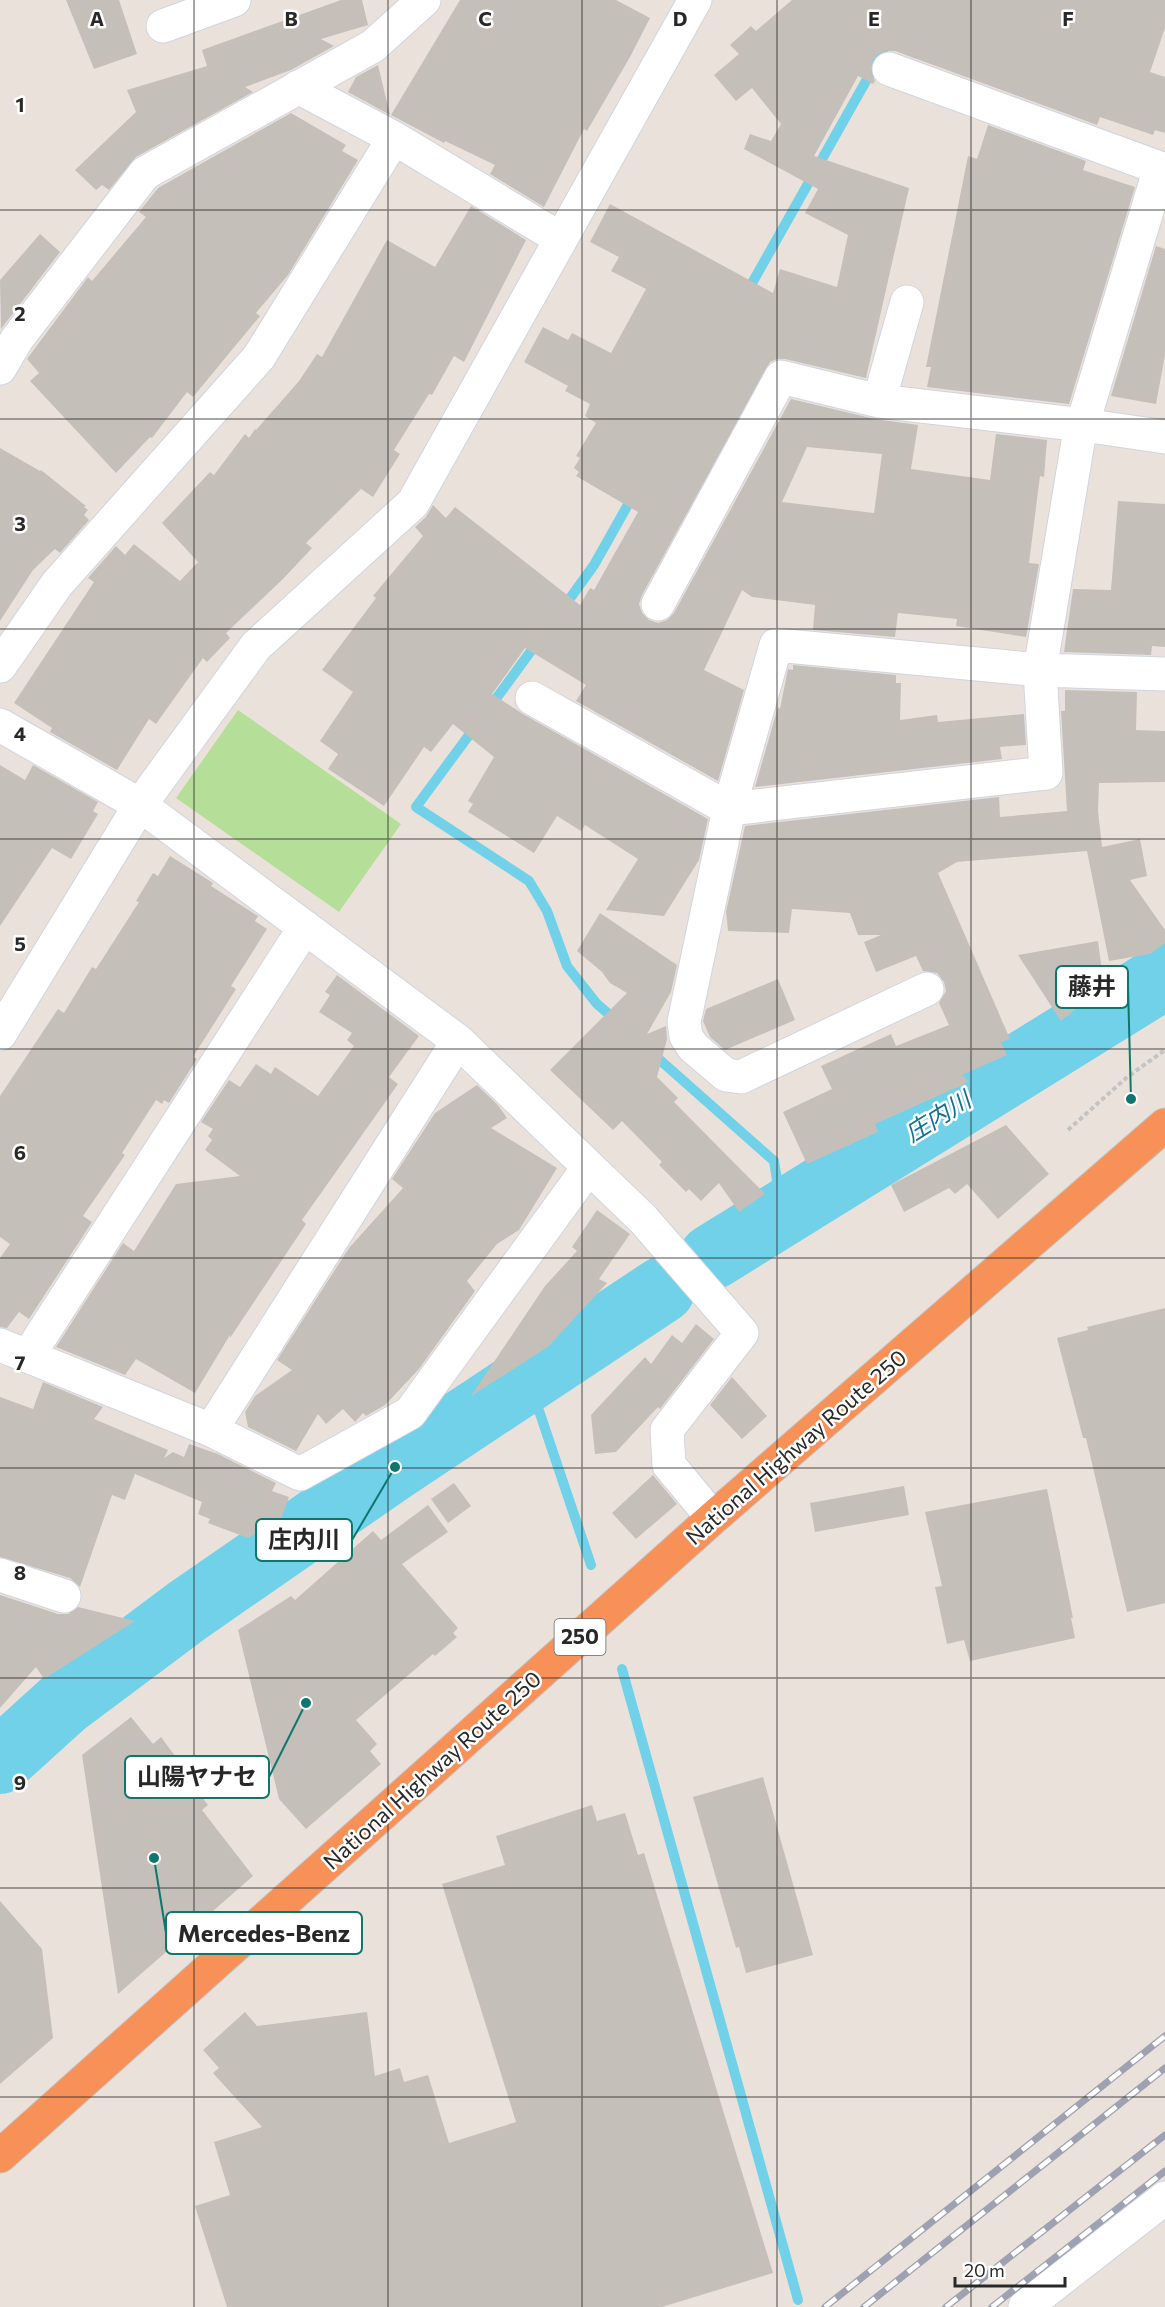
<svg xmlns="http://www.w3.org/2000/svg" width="1165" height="2307" font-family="Commissioner,'Noto Sans JP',sans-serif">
	<rect width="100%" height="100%" fill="#eae2da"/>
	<path fill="#b5df98" d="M238,710L401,824L339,912L176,798Z"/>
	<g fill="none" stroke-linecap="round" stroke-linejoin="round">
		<path stroke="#70d1e9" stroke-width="10" d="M747,292L888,42
			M563,608L594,565L634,494
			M490,707L539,640
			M475,727L416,807L529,881L547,911L567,966L597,1004L618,1022
			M1161,979L1165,986
			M652,1053L774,1161L782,1213
			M528,1378L591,1565
			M622,1669L798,2300"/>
		<path stroke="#70d1e9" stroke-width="66" d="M712,1257L1165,976
			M0,1761L64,1703L187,1611L395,1467L662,1290"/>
	</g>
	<path fill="#c5bfb9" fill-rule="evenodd" d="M66,0H119L137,54L94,69Z
		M341,0H362L368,25L321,39L334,46L291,70L245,87L253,92L136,157L109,190L102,185L96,190L75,170L136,112L127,90L207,66L202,50Z
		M460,0H616L650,18L630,57L587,131L584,129L544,207L490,174L495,165L445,141L444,143L391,115Z
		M792,0H1165V28L1150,72L1165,77V133L1155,130L1153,135L1100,117L1097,125L895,51H885L877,55L872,62L871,72L875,81L873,84L858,76L814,156L909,188L866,378L785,359H777L770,362L642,595L639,604L642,613L649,620L658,623L667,620L674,613L791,399L875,419L918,425L911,469L990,480L996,434L1047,440L1044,477L1040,476L1029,563L1039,564L1026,637L956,626L957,619L898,613L895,637L813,630L815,605L752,597L742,590L704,670L744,690L718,781L576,701L586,685L525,648L492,694L523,714L708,819L699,860L664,916L606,910L638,859L585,825L581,831L557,816L534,853L468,812L473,804L468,801L494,757L453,724L431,752L424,747L384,806L328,769L338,754L320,741L353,692L322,670L376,598L373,596L423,536L415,527L426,517L433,505L446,518L455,507L580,605L590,588L594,590L638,512L576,476L579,472L574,468L580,458L576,456L596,423L585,416L590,404L565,391L568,386L524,362L543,327L568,340L572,333L611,353L646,289L611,271L619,257L590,242L610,204L773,293L780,269L837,287L848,235L805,213L818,189L744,149L750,134L771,141L781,124L752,88L736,101L714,75L739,54L730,45L751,26L756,31ZM807,447L882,454L874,513L782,502Z
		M378,65L390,115L348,92L356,77Z
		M291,113L346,145L342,151L358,160L288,275L256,313L260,316L193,397L187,392L152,438L150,437L116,473L30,381L39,373L27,359L88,277L92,281L146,217L139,212L158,188Z
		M988,125L1086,161L1083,170L1135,187L1069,404L927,387L931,367H926L968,156L977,159Z
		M471,206L526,240L464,362L454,356L432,395L429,394L394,450L400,454L373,497L361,489L306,543L312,548L283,579L226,633L230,638L207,662L203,658L156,724L149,719L117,770L50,732L52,728L14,703L94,582L88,578L116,546L125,555L134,544L180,581L198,562L162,523L210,472L214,475L245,434L249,438L255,429L256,430L299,381L317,354L322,357L387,240L435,267Z
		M40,234L60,252L1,329L0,280Z
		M1156,246L1165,249V355L1156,404L1111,396Z
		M0,448L40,471L41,470L86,506L84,507L88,510L84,515L89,520L60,553L55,549L33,570L0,621Z
		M1118,501L1165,504V647L1152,646L1151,655L1064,652L1073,589L1111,590Z
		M793,665L896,675V683H901L900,720L937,715L938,722L1024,714L1026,745L1000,747L1002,759L755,787L778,707L780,709L788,669L793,670Z
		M1065,690L1137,692L1136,730L1165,731V782L1099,783L1098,811L1102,847L1140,839L1147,876L1130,880L1165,930V943L1150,954L1109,961L1087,851L957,862L938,873L1010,1039L1001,1042L1007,1055L962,1075L969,1082L875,1124L878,1132L807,1164L783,1112L832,1089L821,1066L891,1034L896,1046L949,1025L939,1003L946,991L944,982L937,973L923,971L916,956L876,972L864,942L881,935H858L850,913L792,909L789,933L728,931L726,912L745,826L999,797L1000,817L1067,811L1061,711H1065Z
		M0,765L25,780L33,765L98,802L93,811L98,814L71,859L52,848L0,926Z
		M170,856L213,883L211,886L258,916L255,921L267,929L231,986L236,989L193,1057L197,1059L169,1103L164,1100L162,1104L156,1100L122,1153L125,1155L83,1216L92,1222L29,1319L19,1312L7,1328L0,1327V1258L10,1244L0,1237V1096L58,1009L64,1013L92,967L96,969L139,902L136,901L153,873L158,876Z
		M600,913L677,965L671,992L647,1034L666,1026L667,1039L657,1077L678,1098L674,1102L765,1194L739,1212L719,1183L701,1201L689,1189L686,1192L659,1165L662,1162L622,1121L613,1130L550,1070L627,993L610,983L602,972L577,951Z
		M1098,941L1104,986L1095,987V994L1061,1021L1018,955Z
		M337,975L419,1036L389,1077L398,1084L302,1220L306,1224L230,1338V1335L195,1393L136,1359L125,1375L56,1347L123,1243L134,1251L176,1184L240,1176L205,1150L212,1140L208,1136L213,1129L201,1122L229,1080L240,1087L256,1064L271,1074L275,1067L318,1096L354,1046L347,1040L352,1033L319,1012L330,995L325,992Z
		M778,979L795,1020L725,1050L710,1037L703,1021L706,1009Z
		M477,1085L498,1105L507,1118L491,1128L557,1168L519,1230L497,1244L467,1281L475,1291L419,1369L385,1405L366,1416L363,1413L355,1422L343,1409L326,1424L318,1414L296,1451L248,1427L245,1412L255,1396L292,1370L277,1360L349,1248L403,1188L392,1179L435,1113Z
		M1006,1125L1049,1174L998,1219L967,1184L955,1194L949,1188L904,1212L891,1185Z
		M597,1210L630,1234L599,1279L607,1283L548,1347L471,1396L545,1286L577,1251L572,1247Z
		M1165,1308V1603L1127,1612L1086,1438H1083L1057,1338L1088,1330L1087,1327Z
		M696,1324L714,1339L660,1409L658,1407L616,1452L595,1454L591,1415L645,1357L651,1364L672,1335L682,1343Z
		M732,1377L767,1416L742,1439L710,1405Z
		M43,1382L103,1407L94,1419L168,1450L164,1458L173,1452L184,1457L189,1444L218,1454L276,1483L272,1491L289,1497L281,1519L248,1538L208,1523L210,1519L198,1514L202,1502L135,1474L125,1500L112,1495L80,1587L70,1578L0,1557V1397L33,1409Z
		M653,1475L677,1504L636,1539L612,1513Z
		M454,1483L471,1506L448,1523L431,1499Z
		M904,1486L909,1515L815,1532L810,1503Z
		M1047,1489L1073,1618H1071L1075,1638L970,1661L964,1640L947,1644L935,1587L942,1586L925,1512Z
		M428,1505L448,1532L402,1564L458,1628L453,1633L457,1637L435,1656L433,1654L356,1720L377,1744L370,1751L381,1764L306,1829L279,1799L238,1630L291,1596L295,1600L373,1531L381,1540Z
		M0,1595L58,1614H68L78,1607L135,1621L44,1679L36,1667L0,1708Z
		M131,1717L153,1744L161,1737L187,1772L184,1774L208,1805L202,1810L253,1876L118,1994L82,1755Z
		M763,1777L813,1955L746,1973L739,1947L736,1948L693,1797Z
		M592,1805L597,1821L625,1813L638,1855L644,1853L773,2273L662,2307H227L195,2206L230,2195L214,2142L262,2127L213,2073L219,2068L203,2050L245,2012L257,2026L367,2012L375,2076L400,2068L404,2082L428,2075L449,2143L516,2122L442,1884L505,1865L496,1836Z
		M0,1901L42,1949L53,2038L0,2084Z"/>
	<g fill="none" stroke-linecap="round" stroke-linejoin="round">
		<defs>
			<path id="minor" d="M163,26L234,0
				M889,69L1165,170
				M298,87L394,138L561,239
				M0,368L17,339L145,173L373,46L424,0
				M879,401L907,302
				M658,604L781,377L879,401L1083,425L1165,437
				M0,666L57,584L259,357L394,138
				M532,698L729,809L1046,773L1040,670L1079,436L1160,168
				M0,725L140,805L458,1041L643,1219L742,1333L667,1430L669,1465L713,1518
				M927,989L741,1077L726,1075L693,1047L686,1036L684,1022L729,809L776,645L1040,670L1165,674
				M0,1034L140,805L256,646L413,503L695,0
				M0,1345L211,1430L458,1041
				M28,1356L305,927
				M211,1430L300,1474L410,1413L589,1167
				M0,1575L64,1596
				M1025,2307L1165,2198"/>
			<path id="highway" d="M0,2156L713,1518L1165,1125"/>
		</defs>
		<use href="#minor" stroke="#cfd4e0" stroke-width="35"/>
		<use href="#highway" stroke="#c3c3c3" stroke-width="35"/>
		<path stroke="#c3c3c3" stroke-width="4" stroke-dasharray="4.5 3" stroke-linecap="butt" d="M1068,1130L1126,1078L1165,1050"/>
		<use href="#minor" stroke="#fff" stroke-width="33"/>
		<use href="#highway" stroke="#f79158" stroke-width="33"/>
		<defs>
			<path id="rail" d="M825,2307L1165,2036
				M864,2307L1165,2068
				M946,2307L1165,2135
				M992,2307L1165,2171"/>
		</defs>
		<use href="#rail" stroke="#9da1b1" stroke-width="7"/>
		<use href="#rail" stroke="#fff" stroke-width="4.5" stroke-dasharray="14" stroke-linecap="butt"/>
	</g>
	<path fill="none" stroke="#282828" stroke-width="1.5" stroke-opacity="0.55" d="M194,0V2307M388,0V2307M582,0V2307M777,0V2307M971,0V2307M0,210H1165M0,419H1165M0,629H1165M0,839H1165M0,1049H1165M0,1258H1165M0,1468H1165M0,1678H1165M0,1888H1165M0,2097H1165"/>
	<g text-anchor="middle" stroke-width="5" stroke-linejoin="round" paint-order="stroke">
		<rect fill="#fff" stroke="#686868" stroke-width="1.5" x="554.5" y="1619" width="51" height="36" rx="4.5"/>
		<g font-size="21" font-weight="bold" fill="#282828">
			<text x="580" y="1644">250</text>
		</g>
		<g font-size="22" fill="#282828" stroke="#fff">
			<text transform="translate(796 1447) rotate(-41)" y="8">National Highway Route 250</text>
			<text transform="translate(432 1770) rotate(-42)" y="8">National Highway Route 250</text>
		</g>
		<g font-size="24" font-style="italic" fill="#136f91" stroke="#fff">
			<text transform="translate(938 1117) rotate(-32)" y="8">庄内川</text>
		</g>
	</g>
	<g font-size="20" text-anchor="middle" font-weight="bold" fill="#282828" stroke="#fff" stroke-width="5" stroke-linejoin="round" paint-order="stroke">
		<text x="97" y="26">A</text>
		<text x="291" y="26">B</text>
		<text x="485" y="26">C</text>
		<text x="680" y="26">D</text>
		<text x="874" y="26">E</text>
		<text x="1068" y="26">F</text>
		<text x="20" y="112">1</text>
		<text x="20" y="321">2</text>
		<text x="20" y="531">3</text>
		<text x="20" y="741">4</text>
		<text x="20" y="951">5</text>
		<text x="20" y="1160">6</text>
		<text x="20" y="1370">7</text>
		<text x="20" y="1580">8</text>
		<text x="20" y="1790">9</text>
	</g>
	<path fill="none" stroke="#0f766e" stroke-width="2" d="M1131 1099L1128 987M395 1467L352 1540M306 1703L269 1777M154 1858L166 1933"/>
	<g fill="#0f766e" stroke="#fff" stroke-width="2">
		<circle cx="1131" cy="1099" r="6"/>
		<circle cx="395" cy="1467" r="6"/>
		<circle cx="306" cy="1703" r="6"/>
		<circle cx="154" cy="1858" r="6"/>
	</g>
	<g fill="#fff" stroke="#0f766e" stroke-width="2">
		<rect x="1056" y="966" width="72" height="42" rx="6"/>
		<rect x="256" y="1519" width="96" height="42" rx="6"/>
		<rect x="125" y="1756" width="144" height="42" rx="6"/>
		<rect x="166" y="1912" width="196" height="42" rx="6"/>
	</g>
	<g font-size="24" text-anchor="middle" font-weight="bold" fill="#282828">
		<text x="1092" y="995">藤井</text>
		<text x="304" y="1548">庄内川</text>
		<text x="197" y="1785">山陽ヤナセ</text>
		<text x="264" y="1942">Mercedes-Benz</text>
	</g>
	<path d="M955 2277v9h110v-9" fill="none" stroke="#282828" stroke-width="3"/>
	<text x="964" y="2277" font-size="18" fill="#282828" stroke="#ffffff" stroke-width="4.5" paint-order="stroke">20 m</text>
</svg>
